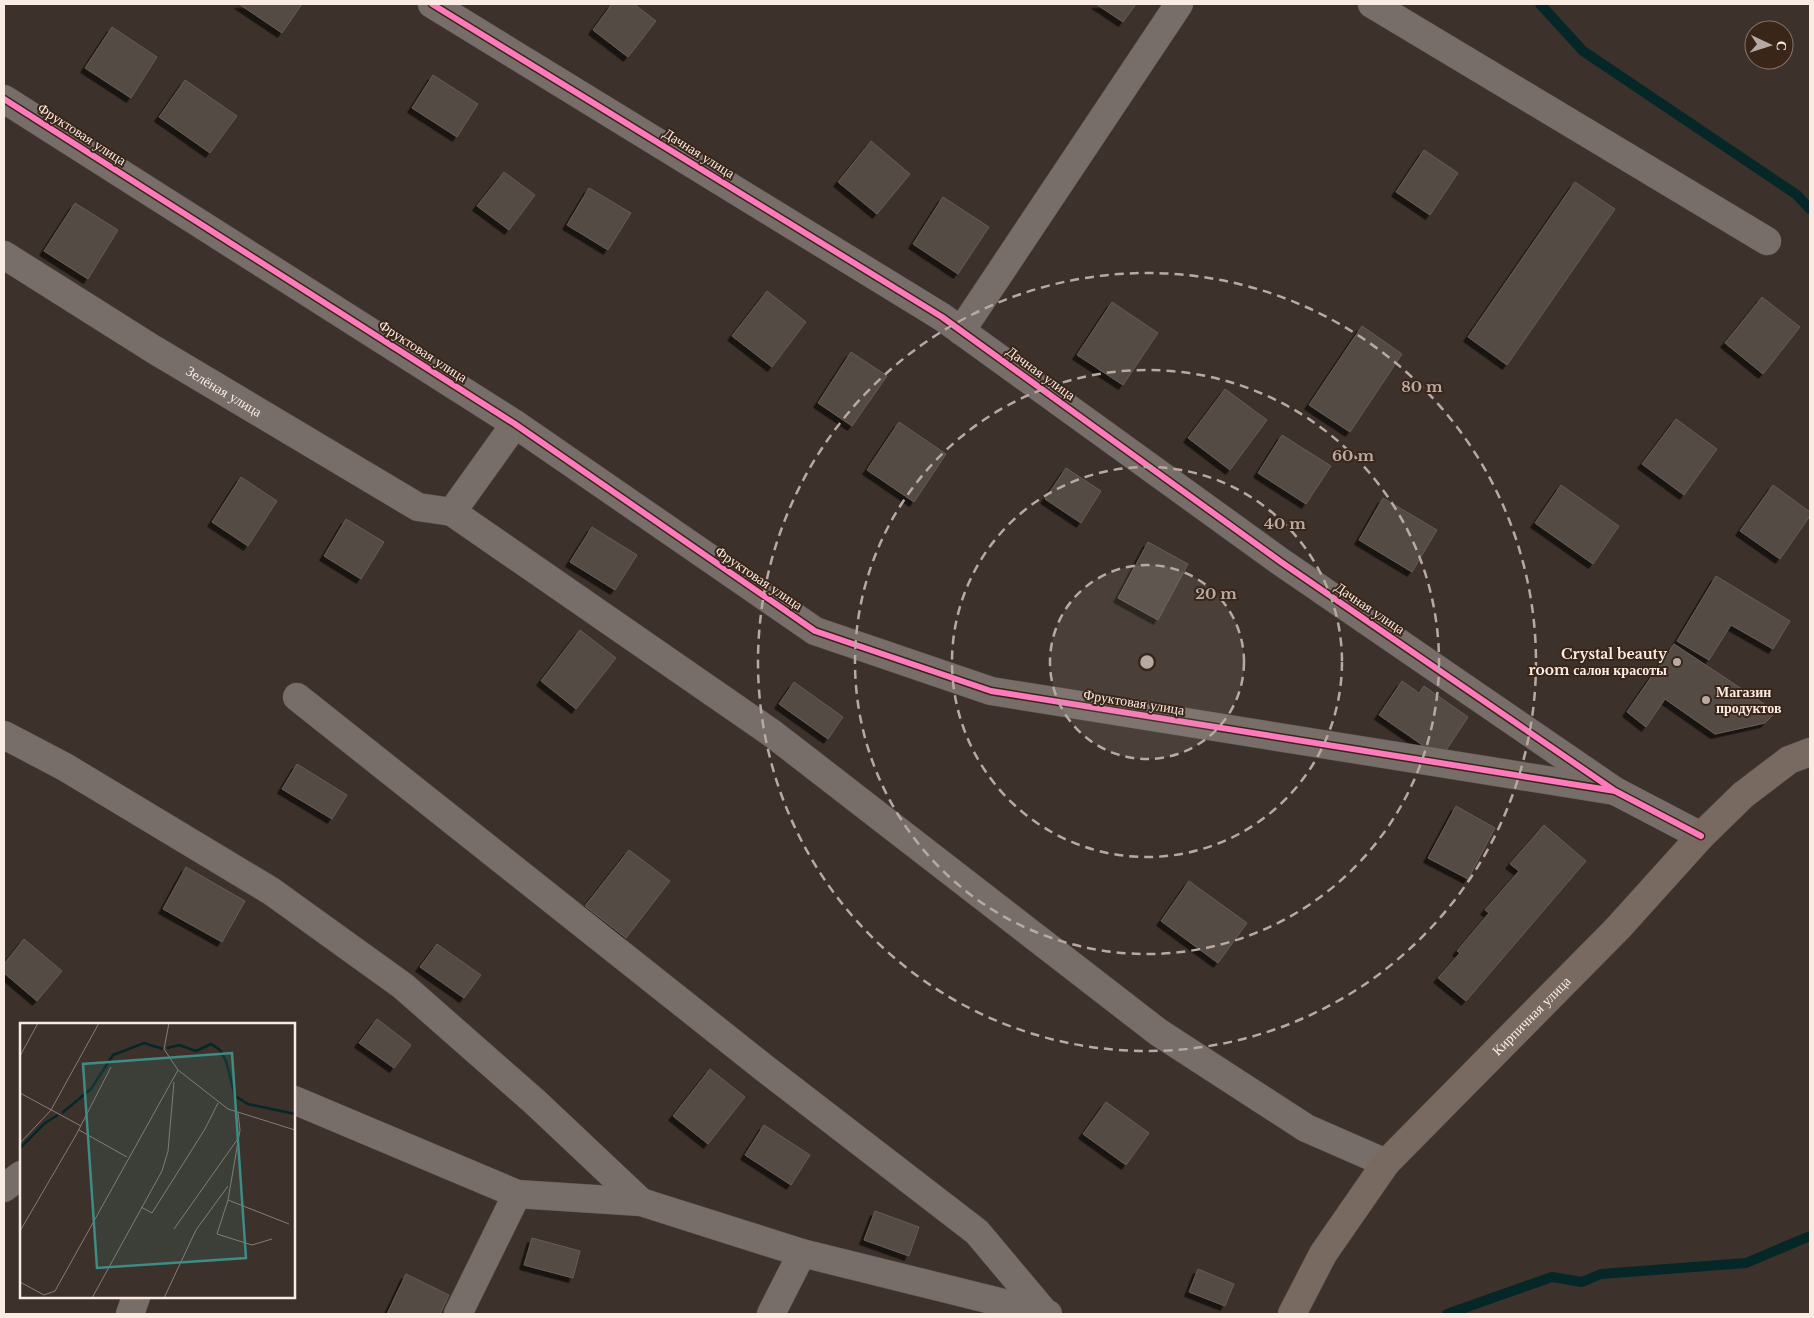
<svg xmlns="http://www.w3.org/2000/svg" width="1814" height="1318" font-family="'Libre Baskerville',serif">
	<defs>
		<filter id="shadow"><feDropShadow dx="-4.5" dy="4.5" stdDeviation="0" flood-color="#0009"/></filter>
	</defs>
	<rect width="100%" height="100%" fill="#3d312b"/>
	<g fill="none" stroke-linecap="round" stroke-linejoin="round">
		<path stroke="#052728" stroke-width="10" d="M1540,4L1583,51L1797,195L1810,209
			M1447,1314L1552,1277L1582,1282L1601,1274L1746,1263L1810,1236"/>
	</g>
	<path fill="#544c45" stroke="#665c55" filter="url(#shadow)" d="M239,4H302L282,33Z
		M612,4H634L656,21L628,57L593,30Z
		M1096,4H1136L1123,22Z
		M112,27L157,57L131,98L85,68Z
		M433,75L478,104L457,137L412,108Z
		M185,80L237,116L210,153L159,117Z
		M871,141L910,174L877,214L838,182Z
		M1424,150L1458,173L1430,215L1396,192Z
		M504,172L535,195L509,230L477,206Z
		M1575,182L1615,209L1507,365L1468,337Z
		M589,188L631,213L608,250L567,225Z
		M943,197L989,227L958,274L913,244Z
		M75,203L118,230L88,279L44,251Z
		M767,291L806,322L772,367L732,336Z
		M1762,297L1800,327L1763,374L1725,343Z
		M1112,302L1158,333L1123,385L1077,355Z
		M1362,326L1402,354L1350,432L1309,405Z
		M851,352L887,376L852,426L818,403Z
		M1225,389L1267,420L1230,470L1188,438Z
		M1676,419L1717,449L1684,495L1642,464Z
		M899,422L946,454L914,502L867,470Z
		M1282,435L1331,466L1306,504L1258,473Z
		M1066,468L1101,491L1081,523L1045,499Z
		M241,477L277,501L248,546L212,522Z
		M1561,485L1619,526L1593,564L1535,523Z
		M1773,485L1810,512V516L1780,559L1740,531Z
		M1383,498L1437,530L1412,572L1359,540Z
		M346,519L384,542L361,579L324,556Z
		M592,527L637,555L615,590L570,562Z
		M1148,542L1188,564L1158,620L1118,598Z
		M1716,576L1790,621L1773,649L1731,625L1709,660L1677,641Z
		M580,630L616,658L576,709L541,681Z
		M1674,644L1745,691L1776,712L1765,723L1715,734L1665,699L1646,727L1627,712Z
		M1402,681L1419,693L1424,686L1468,717L1441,758L1379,715Z
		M794,682L843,717L828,739L779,704Z
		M297,764L347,795L332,819L282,789Z
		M1456,806L1495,828L1468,879L1428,858Z
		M1544,825L1586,861L1466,1001L1438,978L1460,953L1457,951L1489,913L1485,910L1519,871L1510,864Z
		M629,850L670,881L626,938L585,906Z
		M186,867L245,901L222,942L163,909Z
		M1189,881L1247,923L1218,963L1161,921Z
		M24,939L62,971L37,1001L4,973V964Z
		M437,944L481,975L464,998L420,967Z
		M377,1019L411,1045L394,1068L359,1043Z
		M710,1069L745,1097L708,1144L673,1116Z
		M1106,1102L1149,1133L1126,1165L1083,1134Z
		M764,1125L810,1155L791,1185L745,1155Z
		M875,1211L919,1227L909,1256L864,1240Z
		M532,1238L580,1251L573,1278L524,1265Z
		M1198,1269L1234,1284L1225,1306L1189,1292Z
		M406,1274L449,1295L440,1314H387Z"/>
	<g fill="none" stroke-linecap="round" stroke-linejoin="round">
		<defs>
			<g id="minor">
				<path d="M432,4L942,317L1281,562L1615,791L1701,836"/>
				<path d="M1372,4L1767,241"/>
				<path d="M4,99L515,424L815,631L991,691L1615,791"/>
				<path id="s1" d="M4,255L153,349L418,507L452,512"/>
				<path d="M961,331L1179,4"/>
				<path d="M515,424L452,512L773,734L1158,1032L1306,1128L1386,1163"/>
				<path d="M297,697L763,1067L977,1232L1045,1313"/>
				<path d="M4,735L65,767L271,891L403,986L535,1102L641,1202"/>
				<path d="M294,1100L517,1194L641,1202L802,1253L1048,1314"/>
				<path d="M4,1188L21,1175"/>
				<path d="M130,1314L136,1297"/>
				<path d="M458,1314L517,1194"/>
				<path d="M771,1314L802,1253"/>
			</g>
			<g id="major">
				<path id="s2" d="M1292,1314L1323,1254L1386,1163L1618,928L1701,836L1743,795L1789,760L1810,752"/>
			</g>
		</defs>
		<use href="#minor" stroke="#5b504a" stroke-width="29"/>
		<use href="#major" stroke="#5b504a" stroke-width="29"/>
		<use href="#minor" stroke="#786e69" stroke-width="28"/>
		<use href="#major" stroke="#786a61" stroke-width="28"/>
		<defs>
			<path id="cycleway" d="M432,4L942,317L1281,562L1615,791L1701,836
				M4,99L515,424L815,631L991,691L1615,791"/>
		</defs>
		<use href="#cycleway" stroke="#3a2519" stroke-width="9"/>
		<use href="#cycleway" stroke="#fd7abc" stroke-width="6"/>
	</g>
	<circle cx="1147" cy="662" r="97" fill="#b8aaa3" fill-opacity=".12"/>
	<g fill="none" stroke="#b8aaa3" stroke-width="2.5" stroke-dasharray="9 6">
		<circle cx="1147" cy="662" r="97"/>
		<circle cx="1147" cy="662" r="195"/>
		<circle cx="1147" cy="662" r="292"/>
		<circle cx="1147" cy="662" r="389"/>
	</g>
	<g fill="#b8aaa3" stroke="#3a2519" stroke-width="2">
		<circle cx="1677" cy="662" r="5"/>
		<circle cx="1706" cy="700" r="5"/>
	</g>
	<g text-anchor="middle" stroke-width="4" stroke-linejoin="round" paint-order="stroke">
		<g font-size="14" fill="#faebe3" stroke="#3a2519">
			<text transform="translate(82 134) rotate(33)" y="5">Фруктовая улица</text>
			<text transform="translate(699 153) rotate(32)" y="5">Дачная улица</text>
			<text transform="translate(423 351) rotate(33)" y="5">Фруктовая улица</text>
			<text transform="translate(1041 373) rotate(36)" y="5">Дачная улица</text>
			<text dy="5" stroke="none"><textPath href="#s1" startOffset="259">Зелёная улица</textPath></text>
			<text transform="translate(759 578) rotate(34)" y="5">Фруктовая улица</text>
			<text transform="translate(1370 608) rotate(34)" y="5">Дачная улица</text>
			<text transform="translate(1134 702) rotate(9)" y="5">Фруктовая улица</text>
			<text dy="5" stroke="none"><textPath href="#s2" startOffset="385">Кирпичная улица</textPath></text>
		</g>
		<g font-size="14" font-weight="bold" fill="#faebe3" stroke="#3a2519" text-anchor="end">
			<text x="1667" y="659">Crystal beauty<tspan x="1667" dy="16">room салон красоты</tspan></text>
			<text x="1716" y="697" text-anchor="start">Магазин<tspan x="1716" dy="16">продуктов</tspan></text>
		</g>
	</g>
	<g transform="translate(20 1023)">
		<rect width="275" height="275" fill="#3d312b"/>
		<path fill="none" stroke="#052728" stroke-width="2.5" d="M147,25L159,22L176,28L191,21L200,27L206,38L215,73L228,81L275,91M42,90L71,66L93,32L124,20L143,26M0,125L25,100L38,92"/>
		<path fill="none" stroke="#897b75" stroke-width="1" d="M149,0L144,26L158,47L208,86L275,107M0,33L18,0M0,70L61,103M218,90L220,107L208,177L197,211L232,222L252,216M59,107L107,134M0,120L31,87L79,0M208,177L269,201M121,184L132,190L185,106L198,80M154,206L217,117M0,208L56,112L91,44M0,259L24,272L35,268L158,47M72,275L142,148L148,128L154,59M144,275L176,207L208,163"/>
		<path fill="#3e8d85" fill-opacity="0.15" stroke="#3e8d85" stroke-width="2.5" d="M212,30L226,235L77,245L63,41Z"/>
		<rect width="275" height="275" fill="none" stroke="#faebe3" stroke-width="2.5"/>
	</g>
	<circle cx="1147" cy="662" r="8" fill="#b8aaa3" stroke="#3a2519" stroke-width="2.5"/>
	<g font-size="15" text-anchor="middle" font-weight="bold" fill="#b8aaa3" stroke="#3a2519" stroke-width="4" stroke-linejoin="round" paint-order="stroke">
		<text x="1422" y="392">80 m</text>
		<text x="1353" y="461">60 m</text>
		<text x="1285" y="529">40 m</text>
		<text x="1216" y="599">20 m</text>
	</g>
	<rect width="1814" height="1318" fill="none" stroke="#faebe3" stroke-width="10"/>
	<g transform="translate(1769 45) rotate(94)"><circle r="24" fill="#3a2519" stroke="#87746a"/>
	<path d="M0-4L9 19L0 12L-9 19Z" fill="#b8aaa3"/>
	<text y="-8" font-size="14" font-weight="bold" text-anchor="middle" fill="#faebe3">С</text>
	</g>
</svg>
